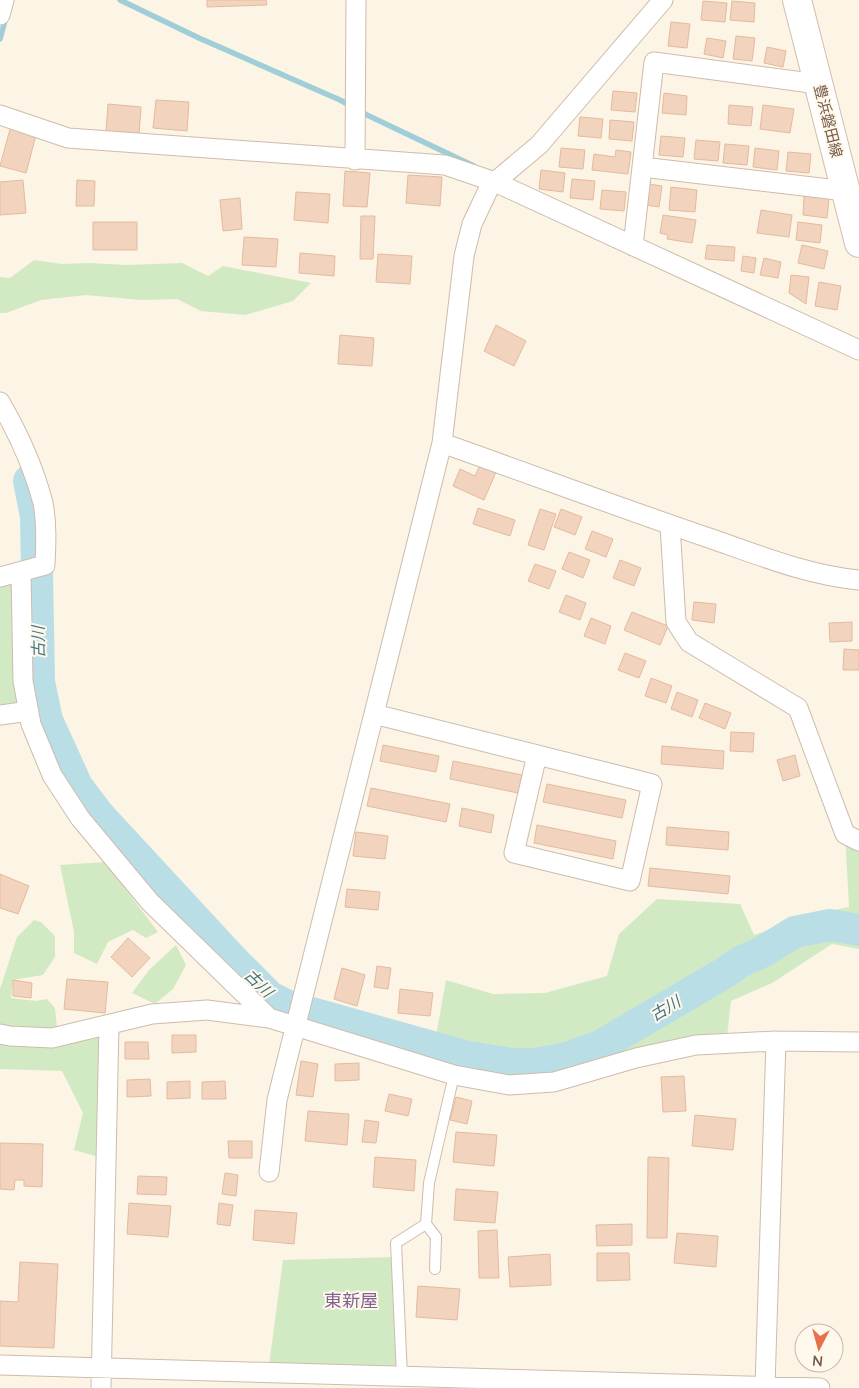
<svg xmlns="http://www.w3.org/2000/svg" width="859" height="1388" font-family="Lato,'Noto Sans JP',sans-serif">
	<rect width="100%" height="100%" fill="#fcf4e5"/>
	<path fill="#d2eac4" d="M34,260L62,264L90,263L126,265L182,263L208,276L223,266L311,283L293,301L245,315L201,311L177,299L141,300L86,295L41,300L6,313H0V277L10,278Z
		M21,581L29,711L0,714V584Z
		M845,834L859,844V949L832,944L772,983L731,1001L727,1037L502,1083L295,1026L303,995L436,1036L446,980L493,994L545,993L607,976L619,934L657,899L740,904L754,935L820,913L849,907Z
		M105,862L158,932L146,938L133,930L108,942L97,964L74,953V932L60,865Z
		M34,920L41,922L55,936V957L43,975L13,980L11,998L36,1001L47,999L55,1008L57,1027L43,1038L75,1042L94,1039L109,1032L106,1159L74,1150L83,1113L62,1071L0,1069V989L17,937Z
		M176,945L186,965L173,989L155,1004L132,993L149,970Z
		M396,1257L402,1376L269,1365L283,1260Z"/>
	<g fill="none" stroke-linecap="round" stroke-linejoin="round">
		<path stroke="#a0ced8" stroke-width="5.5" d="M120,0L199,38L340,100L367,115L474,166
			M0,39L6,17"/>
		<path stroke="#badee6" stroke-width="32" d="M29,481L36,516L39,682L47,720L77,786L98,814L234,961L270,997L290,1007L468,1057L512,1064H535L567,1058L600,1046L726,972L740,962L762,952L795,932L830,925L859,930"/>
	</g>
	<path fill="#f2d3bd" stroke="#e5ba9d" d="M207,0H266L267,5L207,7Z
		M703,1L727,3L725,22L701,20Z
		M732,1L755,3L754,22L730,20Z
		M671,22L690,24L687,48L668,46Z
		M736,36L755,38L752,61L733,59Z
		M707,38L726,41L723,58L704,54Z
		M767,47L786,51L783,67L764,63Z
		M613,91L637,93L635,112L611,110Z
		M664,93L687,96L686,115L662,113Z
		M156,100L189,102L187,131L153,128Z
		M108,104L141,107L139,135L106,132Z
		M729,105L753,107L751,126L728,124Z
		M763,105L794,109L790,133L760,129Z
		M580,117L603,119L601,138L578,136Z
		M610,120L634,122L632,141L609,139Z
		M10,129L36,135L26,173L0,166Z
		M661,136L685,138L683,157L659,155Z
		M696,140L720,142L718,161L694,159Z
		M725,144L749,146L747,165L723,163Z
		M561,148L585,150L583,169L559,167Z
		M755,148L779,151L777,170L753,167Z
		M616,150L631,152L628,174L592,170L594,154L615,157Z
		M788,152L811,154L809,173L786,171Z
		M541,170L565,173L563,192L539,189Z
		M345,171L370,173L367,207L343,206Z
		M408,175L442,177L440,206L406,203Z
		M572,179L595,181L593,200L570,198Z
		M23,180L26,213L0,215V182Z
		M77,180L95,181L94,206H76Z
		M649,184L662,186L659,207L646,205Z
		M671,187L697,190L695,212L669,210Z
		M602,190L626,192L624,211L600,209Z
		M296,192L330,194L328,223L294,220Z
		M804,196L829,198L827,218L803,215Z
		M240,198L242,229L223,231L220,200Z
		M761,210L792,215L789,237L757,233Z
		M663,215L696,220L692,243L667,239L668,235L660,233Z
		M361,216H375L373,259H360Z
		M93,222H137V250H93Z
		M798,222L822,225L820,243L796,240Z
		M244,237L278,239L276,267L242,265Z
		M707,245L735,247L734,261L705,259Z
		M802,245L828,251L824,269L798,263Z
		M300,253L335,256L334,276L299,273Z
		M378,254L412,256L410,284L376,282Z
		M743,256L756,258L754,273L741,271Z
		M764,258L781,262L778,278L760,275Z
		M791,275L809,277L806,304L789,293Z
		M819,282L841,286L837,310L815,306Z
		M496,325L526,341L514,366L484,351Z
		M340,335L374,338L372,366L338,364Z
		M480,465L496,472L484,500L453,486L460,469L475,476Z
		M478,508L515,520L510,536L473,524Z
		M540,509L556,514L544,550L528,545Z
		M561,509L582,517L575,535L554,527Z
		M592,531L613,539L606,557L585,549Z
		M569,552L590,560L583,578L562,569Z
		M620,560L641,568L634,586L613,578Z
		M535,564L556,571L549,589L528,581Z
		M566,595L586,603L580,620L559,612Z
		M694,602L716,604L714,623L692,620Z
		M632,612L668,626L660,645L624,630Z
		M591,618L611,626L605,644L584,636Z
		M852,622V641L830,642L829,623Z
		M844,649L859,650V670H843Z
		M625,653L646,661L639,678L618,670Z
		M651,678L672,686L666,703L645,696Z
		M677,692L698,700L692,717L671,709Z
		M705,703L731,713L725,729L699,718Z
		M731,732L754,733L753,752L730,751Z
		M383,745L439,756L436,772L380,761Z
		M662,746L724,751L723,769L661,764Z
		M795,755L800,776L783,781L777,760Z
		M453,761L532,777L528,795L450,779Z
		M547,784L626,800L622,818L543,802Z
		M371,788L450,804L446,822L367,806Z
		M462,808L494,815L491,833L459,826Z
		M537,825L616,841L613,859L534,843Z
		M667,827L729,832L728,850L666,845Z
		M356,832L388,836L385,859L353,856Z
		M650,868L730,876L728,894L648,886Z
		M0,874L29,886L18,914L0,908Z
		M347,889L380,892L378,910L345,907Z
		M128,938L150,958L132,977L111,957Z
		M377,966L391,968L388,989L374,987Z
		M342,968L365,975L357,1006L334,999Z
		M67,979L108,982L105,1013L64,1009Z
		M13,980L32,983L31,998L13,996Z
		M400,989L433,993L430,1016L398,1013Z
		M172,1035H196V1052L172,1053Z
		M125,1042H148L149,1059H125Z
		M301,1061L318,1064L313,1097L296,1095Z
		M359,1063V1080L335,1081V1064Z
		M684,1076L686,1111L663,1112L661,1077Z
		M150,1079L151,1096L127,1097V1080Z
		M190,1081V1098L167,1099V1082Z
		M225,1081L226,1099H202V1082Z
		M389,1094L412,1099L408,1116L385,1111Z
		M456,1097L472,1101L467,1124L450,1120Z
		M308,1111L349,1114L347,1145L305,1141Z
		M695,1115L736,1119L733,1150L692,1146Z
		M365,1120L379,1122L376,1143L362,1142Z
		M456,1132L497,1135L494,1166L453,1162Z
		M228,1141H252V1158H229Z
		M0,1143L43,1144L42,1187L24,1186V1180H15L14,1190L0,1189Z
		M375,1157L416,1160L414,1191L373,1187Z
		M648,1157L669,1158L667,1238H647Z
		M225,1173L238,1175L236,1196L222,1194Z
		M138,1176L167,1177L166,1195L137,1194Z
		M456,1189L498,1192L495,1223L454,1220Z
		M129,1203L171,1206L168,1237L127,1234Z
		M219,1203L233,1205L230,1226L217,1224Z
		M255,1210L297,1213L294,1244L253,1240Z
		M632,1224V1245L597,1246L596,1225Z
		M497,1230L499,1278H479L478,1231Z
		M677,1233L718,1236L716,1267L674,1263Z
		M597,1253H629L630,1280L597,1281Z
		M550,1254L551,1285L510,1287L508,1257Z
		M20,1262L58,1264L54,1348L0,1346V1301L18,1302Z
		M418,1286L460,1289L457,1320L416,1317Z"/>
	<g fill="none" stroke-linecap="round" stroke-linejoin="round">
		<defs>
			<path id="service" d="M435,1269L436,1237L426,1224L429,1183L454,1075
				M402,1376L396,1243L426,1224"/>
			<path id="minor" d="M0,15L4,0
				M0,115L68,138L445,165L495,182L859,350
				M355,160L356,0
				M642,167L846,191
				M633,246L654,62L818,84
				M0,402C18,433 34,468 43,503C47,523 46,545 45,565L0,577
				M442,443C530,474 618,507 706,537C756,554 806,575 859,580
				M670,525L676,622L689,642L798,708L845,834L859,841
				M21,572L23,681L31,724L52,775L80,818L150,902L269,1018
				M374,714L625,777L652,784L630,881L514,853L537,755
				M0,715L29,711
				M0,1034L10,1036L52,1038L152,1014L207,1010L269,1018L454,1075L509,1085L554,1082L636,1058L696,1045L776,1041L859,1042
				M269,1172L277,1100L442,443L464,256L472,224L490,186L539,145L663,0
				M0,1365L820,1388
				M765,1386L776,1041
				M101,1388L109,1025"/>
			<path id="secondary" d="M797,0L859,243"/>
		</defs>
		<use href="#service" stroke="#cebcac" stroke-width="12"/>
		<use href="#minor" stroke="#cebcac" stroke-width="21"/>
		<use href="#secondary" stroke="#d3beac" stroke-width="30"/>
		<use href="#service" stroke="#fff" stroke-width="10"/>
		<use href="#minor" stroke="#fff" stroke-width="19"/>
		<use href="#secondary" stroke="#fff" stroke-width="28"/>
	</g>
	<g text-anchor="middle" stroke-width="4" stroke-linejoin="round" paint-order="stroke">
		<g font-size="15" fill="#765b4a" stroke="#fff8ec">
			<text transform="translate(828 121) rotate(76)" y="5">豊浜磐田線</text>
		</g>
		<g font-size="16" font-style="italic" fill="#407582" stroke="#fff8ec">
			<text transform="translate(38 642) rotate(-91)" y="6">古川</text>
			<text transform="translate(259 983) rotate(44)" y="6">古川</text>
			<text transform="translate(665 1008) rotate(-31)" y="6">古川</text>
		</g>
		<g font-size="18" fill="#836292" stroke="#fff8ec">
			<text x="351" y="1307">東新屋</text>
		</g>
	</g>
	<g transform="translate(819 1348) rotate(186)"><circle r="24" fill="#fff8ec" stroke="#c8b9ab"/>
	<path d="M0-4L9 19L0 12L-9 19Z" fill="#e6714a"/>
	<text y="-8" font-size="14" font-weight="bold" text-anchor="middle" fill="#765b4a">N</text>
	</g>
</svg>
